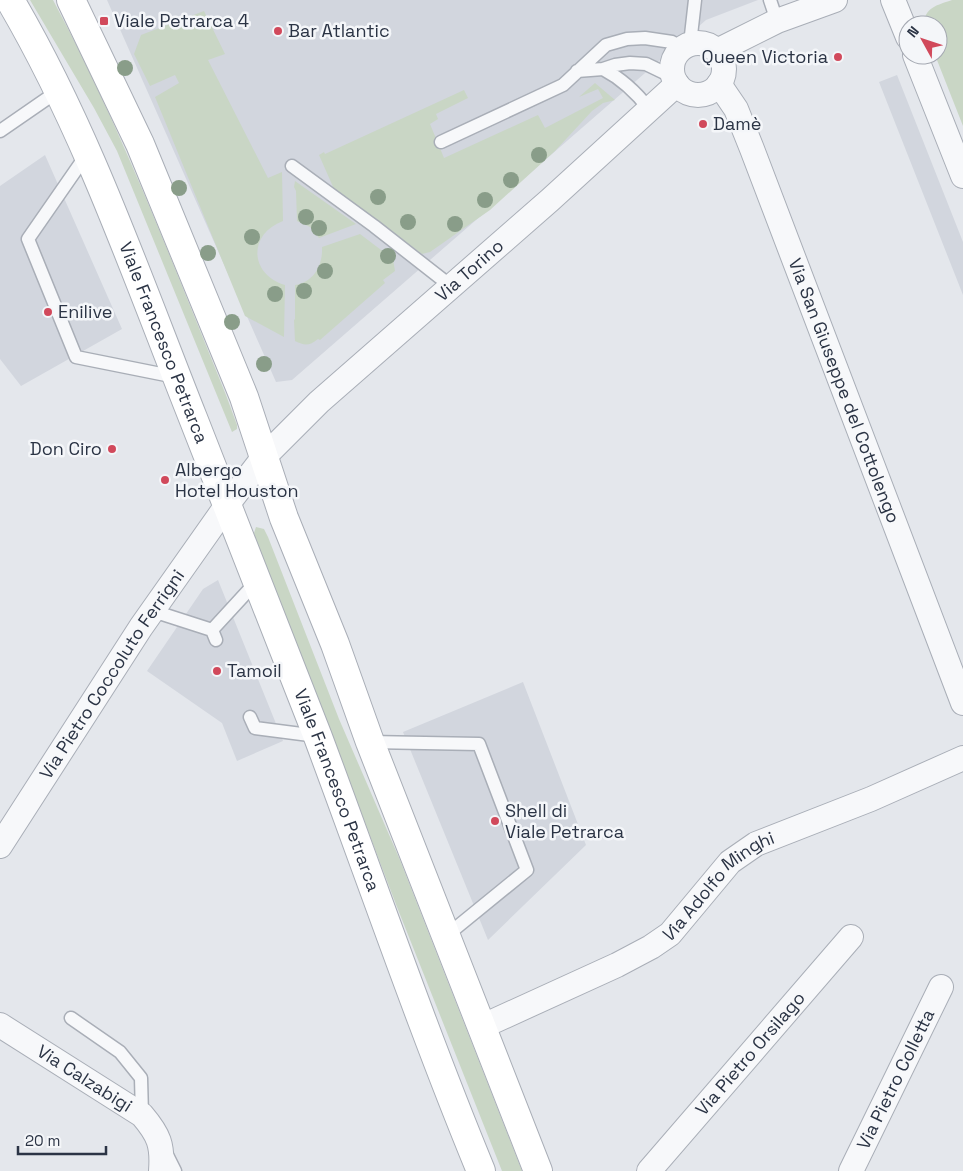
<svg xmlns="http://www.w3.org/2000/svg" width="963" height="1171" font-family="'Space Grotesk',sans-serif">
	<rect width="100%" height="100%" fill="#e4e7ec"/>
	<path fill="#d2d6de" d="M107,0H758L706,20L292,380L276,382Z
		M897,75L963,242V295L879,82Z
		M45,155L122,329L21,386L0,359V186Z
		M218,580L283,741L237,761L222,723L147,671L203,589Z
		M523,682L586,845L488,940L403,732Z"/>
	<path fill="#c9d6c5" d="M30,0H53C121,127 172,262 226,395L237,425V429L232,432L117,151L94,108Z
		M952,0H963V126L935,55H938V25H924C924,7 938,5 952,0Z
		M204,11L225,54L208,60L268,178L282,172L283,221C248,234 249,274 285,285L284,337L245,316L155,97L179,83L175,75L150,86L134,54L141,35Z
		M595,83L615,100L603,103L592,111L555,151L490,210L430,252L422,254L334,189L319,155L324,152L325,154L464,90L468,98L436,114L438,119L430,124L444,158L538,115L545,128L603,98L598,89L579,97Z
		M295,181L356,224L319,238L310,227L297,221L296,191L294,187Z
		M360,234L393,259L395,271L383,280L385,283L320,340L318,339C309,346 305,346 295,341L294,320L295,319V285C314,282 323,265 322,247Z
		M256,527L264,529L268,537L339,719L400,860L522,1171H502L397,907L304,663L256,545L254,533Z"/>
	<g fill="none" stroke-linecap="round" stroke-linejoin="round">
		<defs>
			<path id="lane" d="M770,0L777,21
				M690,44L695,0
				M603,69C622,79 636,92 649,109
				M577,71L603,69L615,65L630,63L646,64L673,77
				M0,131L58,91
				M441,142L563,85L606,45L627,39L645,38L672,42L683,48
				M87,154L28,239L76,357L176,377
				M292,166L374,226L452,287
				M153,611L212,630L216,640
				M212,630L257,581
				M250,717L255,728L317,736
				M370,742L479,744L527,870L446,936
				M71,1018L120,1052L141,1078L142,1115
				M165,1151L175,1171"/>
			<g id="street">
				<path d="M893,0L908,37"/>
				<circle cx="698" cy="69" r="26"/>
				<path d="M717,51L777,21L835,0"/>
				<path d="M915,55L963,176"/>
				<path id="s1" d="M719,84L736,109L752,149L963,703"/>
				<path id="s2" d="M0,846L141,627L227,505L263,458L319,402L550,200L677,84"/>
				<path id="s3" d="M0,1025L142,1115C159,1135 163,1145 161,1171"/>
				<path id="s4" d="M481,1027L617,965L651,947L670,934L730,862L756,844L871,799L963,758"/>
				<path id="s5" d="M649,1171L851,937"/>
				<path id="s6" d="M851,1171L941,987"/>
			</g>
			<g id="secondary">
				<path id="s7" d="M10,0C87,131 137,277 193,418C234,525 277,631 318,737C372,882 422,1028 481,1171"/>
				<path d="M71,0L140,144L244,397L284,518L335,644L370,742L538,1171"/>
			</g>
		</defs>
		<use href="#lane" stroke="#a9aeb7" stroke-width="15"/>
		<use href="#street" stroke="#a9aeb7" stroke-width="26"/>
		<use href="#secondary" stroke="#a9aeb7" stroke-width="30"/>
		<use href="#lane" stroke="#f7f8fa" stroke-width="12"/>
		<use href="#street" stroke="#f7f8fa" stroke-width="24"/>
		<use href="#secondary" stroke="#fff" stroke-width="28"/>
	</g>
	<g fill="#899d89">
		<circle cx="125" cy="68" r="8"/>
		<circle cx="539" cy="155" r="8"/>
		<circle cx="511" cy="180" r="8"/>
		<circle cx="179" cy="188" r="8"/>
		<circle cx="378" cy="197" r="8"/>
		<circle cx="485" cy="200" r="8"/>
		<circle cx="306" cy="217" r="8"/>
		<circle cx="408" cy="222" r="8"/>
		<circle cx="455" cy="224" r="8"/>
		<circle cx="319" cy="228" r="8"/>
		<circle cx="252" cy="237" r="8"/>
		<circle cx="208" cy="253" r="8"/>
		<circle cx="388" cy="256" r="8"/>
		<circle cx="325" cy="271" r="8"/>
		<circle cx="304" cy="291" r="8"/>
		<circle cx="275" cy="294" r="8"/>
		<circle cx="232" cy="322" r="8"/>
		<circle cx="264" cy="364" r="8"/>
	</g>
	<g fill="#d1495b" stroke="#f4f6f9" stroke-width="2">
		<rect x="99" y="16" width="10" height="10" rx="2.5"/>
		<circle cx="278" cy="31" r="5"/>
		<circle cx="838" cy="57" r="5"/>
		<circle cx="703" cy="124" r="5"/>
		<circle cx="48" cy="312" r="5"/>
		<circle cx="112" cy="449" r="5"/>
		<circle cx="165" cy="480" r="5"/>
		<circle cx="217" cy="671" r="5"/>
		<circle cx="495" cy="821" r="5"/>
	</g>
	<g text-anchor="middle" stroke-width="5" stroke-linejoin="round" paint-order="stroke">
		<g font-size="18" fill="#2b3445" stroke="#f4f6f9" text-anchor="start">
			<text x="114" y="27">Viale Petrarca 4</text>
			<text x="288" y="37">Bar Atlantic</text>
			<text x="828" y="63" text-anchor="end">Queen Victoria</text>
			<text x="713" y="130">Damè</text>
			<text x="58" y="318">Enilive</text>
			<text x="102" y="455" text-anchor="end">Don Ciro</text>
			<text x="175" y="476">Albergo<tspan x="175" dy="21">Hotel Houston</tspan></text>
			<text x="227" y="677">Tamoil</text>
			<text x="505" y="817">Shell di<tspan x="505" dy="21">Viale Petrarca</tspan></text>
		</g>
		<g font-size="18" fill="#2b3445" stroke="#f4f6f9">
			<text dy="6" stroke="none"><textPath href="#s2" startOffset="748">Via Torino</textPath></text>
			<text dy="6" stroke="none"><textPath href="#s7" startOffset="376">Viale Francesco Petrarca</textPath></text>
			<text dy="6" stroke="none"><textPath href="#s1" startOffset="332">Via San Giuseppe del Cottolengo</textPath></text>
			<text dy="6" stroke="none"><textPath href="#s2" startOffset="205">Via Pietro Coccoluto Ferrigni</textPath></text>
			<text dy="6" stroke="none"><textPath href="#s7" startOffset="856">Viale Francesco Petrarca</textPath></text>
			<text dy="6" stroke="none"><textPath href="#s4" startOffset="280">Via Adolfo Minghi</textPath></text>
			<text dy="6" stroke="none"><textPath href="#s5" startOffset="155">Via Pietro Orsilago</textPath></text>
			<text dy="6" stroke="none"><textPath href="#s3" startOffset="100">Via Calzabigi</textPath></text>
			<text dy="6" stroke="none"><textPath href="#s6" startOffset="102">Via Pietro Colletta</textPath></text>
		</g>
	</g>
	<g transform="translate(923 40) rotate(310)"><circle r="24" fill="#f4f6f9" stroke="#a4a8b1"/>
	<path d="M0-4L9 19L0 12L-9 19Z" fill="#d1495b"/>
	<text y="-8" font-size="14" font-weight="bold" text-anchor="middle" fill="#2b3445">N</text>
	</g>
	<path d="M18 1146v8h88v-8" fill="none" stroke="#2b3445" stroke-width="2.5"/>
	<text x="25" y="1146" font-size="15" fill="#2b3445" stroke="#f4f6f9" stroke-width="4" paint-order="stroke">20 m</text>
</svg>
